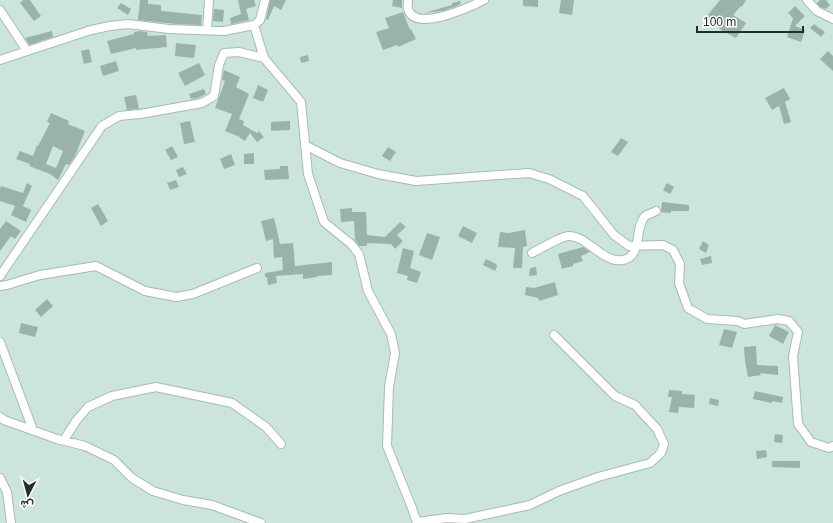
<svg xmlns="http://www.w3.org/2000/svg" width="833" height="523" font-family="Arial,Vazirmatn,sans-serif">
	<rect width="100%" height="100%" fill="#cce5da"/>
	<path fill="#9ab3a8" fill-rule="evenodd" d="M23,0H30L41,16L34,21L20,3Z
		M140,0H148V4L161,5V11L202,15L201,25L176,24L138,20Z
		M238,0H254L256,6L246,9L249,20L231,24L230,18L241,14Z
		M270,0H286L281,10L274,6L268,20L266,19Z
		M393,0H402V8L392,6Z
		M523,0H538V7L523,6Z
		M561,0H574L572,15L559,13Z
		M720,0H746L742,7L741,6L733,15L746,23L736,38L721,30L706,17Z
		M820,0H826L830,5L826,9L820,7L817,3Z
		M460,1L461,4L454,7L442,11L424,13L452,5V3Z
		M121,3L131,9L128,15L117,8Z
		M795,6L805,16L795,26L805,30L801,42L787,37L793,18L788,13Z
		M214,9L224,10L223,22L213,21Z
		M403,12L410,30L411,29L416,39L398,47L397,45L383,50L376,32L389,28L385,18Z
		M814,24L825,32L821,37L810,28Z
		M52,31L53,37L29,45L25,38Z
		M140,31L147,32L148,36L166,35L167,47L136,50V48L111,54L107,41L134,34V32Z
		M176,43L196,45L194,58L175,56Z
		M89,49L92,62L84,64L81,51Z
		M828,51L833,56V71L820,59Z
		M308,55L309,61L301,63L300,57Z
		M116,61L119,71L103,76L100,66Z
		M199,63L205,75L185,86L178,73Z
		M224,70L240,77L236,87L249,94L239,119L244,121L243,125L257,133L259,131L264,137L257,142L250,133L245,141L240,138V137L225,131L232,114L215,108L225,81L222,80Z
		M258,85L268,90L263,102L253,98Z
		M784,88L790,99L785,102L791,122L784,124L779,106L772,110L765,98Z
		M204,89L206,94L198,98L191,99L189,94Z
		M136,95L139,109L127,110L124,97Z
		M51,113L69,121L68,124L85,131L75,156L69,165L66,164L58,180L50,174L29,166L30,164L16,159L20,151L33,156L37,145L38,146L50,123L47,122ZM53,146L63,151L56,168L46,164Z
		M190,121L195,142L184,144L180,123Z
		M290,121V130L271,131V122Z
		M621,138L628,142L618,156L611,152Z
		M172,146L178,157L171,160L165,150Z
		M388,147L396,152L390,161L382,156Z
		M254,153V164H244V154Z
		M231,154L235,165L224,169L220,159Z
		M280,166H288L289,179L265,180L264,170L280,169Z
		M183,167L187,174L179,177L176,170Z
		M176,180L179,187L170,190L167,183Z
		M27,183L32,186L23,206L31,210L26,222L11,215L15,206L0,201V189L1,186L23,193Z
		M667,183L674,187L670,194L663,190Z
		M662,202L689,205V211H671V213L661,212Z
		M98,204L108,221L101,226L91,208Z
		M352,208V212H366L367,235L385,237L400,222L406,227L397,235L403,241L395,249L391,244L367,243V246H359L355,240L354,221L341,222L340,209Z
		M274,218L280,244L293,243L295,266L332,262V275L317,276V277L303,279V274L276,276L277,283L268,285L267,277H265V273L283,270L282,257L274,258L273,239L266,241L261,221Z
		M6,221L21,231L15,239L11,236L0,251V229Z
		M463,226L477,233L472,243L458,236Z
		M525,230L527,246L523,247L522,268H513L515,248L498,247L500,232L509,233Z
		M427,233L440,237L432,260L419,255Z
		M703,241L709,245L706,253L699,249Z
		M583,247L590,252L581,256L583,261L573,264V266L562,269L558,254Z
		M403,248L414,251L410,268L421,272L417,283L407,280L408,276L397,273Z
		M711,256L712,263L702,265L700,259Z
		M486,259L496,264L497,266L495,271L483,265Z
		M536,267L537,275L529,276L530,268Z
		M555,282L558,295L539,301L538,298L525,295L526,287L534,288Z
		M47,299L53,306L41,317L35,310Z
		M21,323L38,327L35,337L19,333Z
		M775,325L789,332L783,344L769,336Z
		M724,329L737,332L732,348L719,345Z
		M756,346L757,365L778,366V375L760,373L761,375L748,377L745,361L744,347Z
		M669,390L682,391V394L695,395L694,408L679,407L678,413L669,412L672,397H668Z
		M755,391L783,397L782,403L772,401V403L753,399Z
		M710,398L719,400L718,406L709,404Z
		M775,434L783,435L782,443L774,442Z
		M766,450L767,457L757,459L756,451Z
		M772,461H800V468L772,467Z"/>
	<g fill="none" stroke-linecap="round" stroke-linejoin="round">
		<defs>
			<path id="minor" d="M408,0C408,3 407,7 408,9C415,33 470,7 484,0
				M807,0L817,11L833,19
				M0,10L27,51
				M254,25L264,58
				M207,30L209,0
				M0,60L91,30L110,26L128,24L169,29L224,31L254,25L260,20L265,0
				M305,145L340,163L378,174L416,181L529,173L549,179L583,196L614,235L629,246L663,245L673,250L680,264L679,283L688,308L707,319L738,321L744,324L778,319L789,321L798,332L793,356L798,424L811,442L829,448L833,446
				M532,253C540,249 560,237 568,236C587,235 603,264 623,260C643,256 634,228 645,216C648,214 653,213 656,211
				M0,276L102,126L119,116L140,114L202,103L214,96L219,65L224,53L239,52L264,58L301,102L308,174L324,222L351,244L359,254L368,291L391,334L395,353L389,387L387,446L412,508L417,523
				M0,286L7,285L40,275L96,266L145,291L176,297L193,294L257,268
				M0,342L33,430
				M0,417L4,420L57,439L85,446L114,460L132,478L153,491L183,500L212,505L261,523
				M64,440L76,421L88,407L112,396L156,387L232,403L266,427L281,444
				M0,478L7,492L11,523
				M417,522L447,518L465,519L530,505L559,491L598,477L650,463L661,453L664,444L657,429L635,405L615,396L554,335"/>
		</defs>
		<use href="#minor" stroke="#a4bdb2" stroke-width="10"/>
		<use href="#minor" stroke="#fff" stroke-width="8"/>
	</g>
	<g transform="translate(28 495) rotate(186)" stroke="#ffffff" stroke-width="3" paint-order="stroke">
	<path d="M0-3L7 15L0 10L-7 15Z" fill="#232d29"/>
	<text y="-6" font-size="11" font-weight="bold" text-anchor="middle" fill="#232d29">ش</text>
	</g>
	<path d="M697 26v6h106v-6" fill="none" stroke="#232d29" stroke-width="2"/>
	<text x="703" y="26" font-size="12" fill="#232d29" stroke="#ffffff" stroke-width="3" paint-order="stroke">100 m</text>
</svg>
